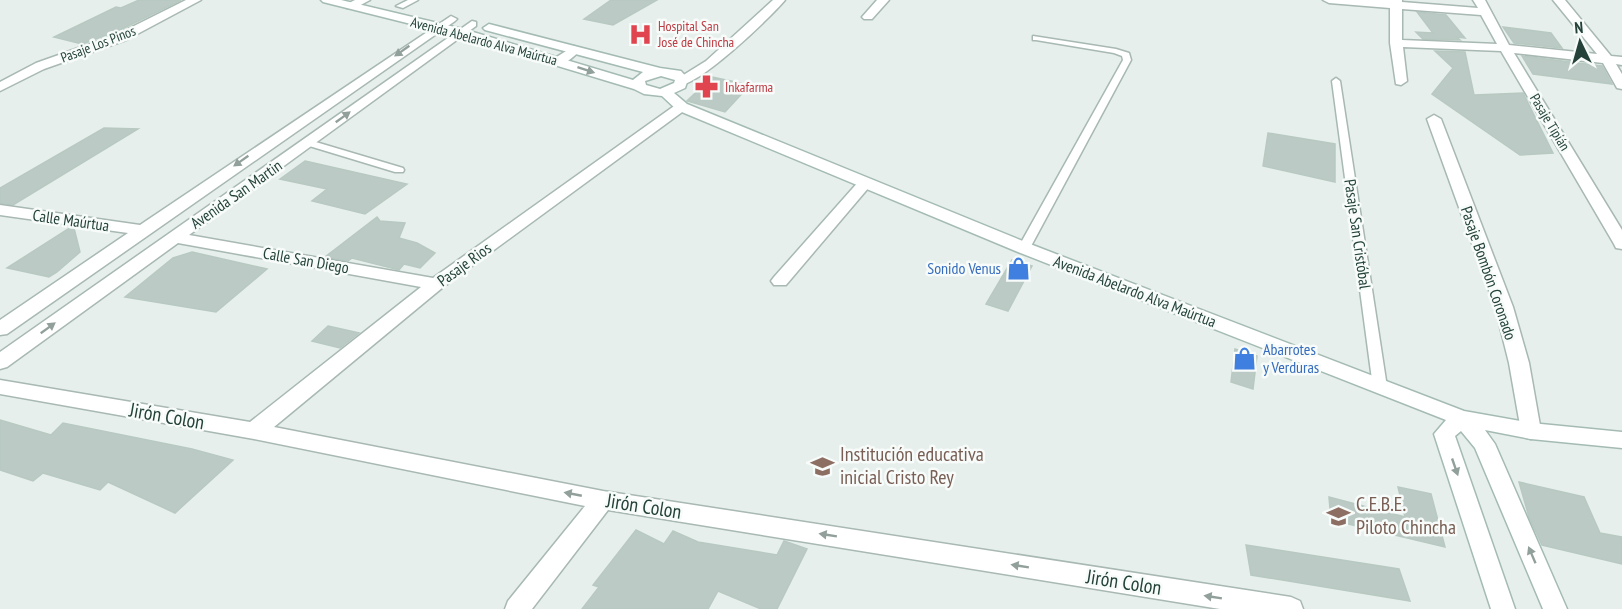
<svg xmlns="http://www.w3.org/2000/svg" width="1622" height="609" font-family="'PT Sans Narrow',sans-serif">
	<rect width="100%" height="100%" fill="#e6efeb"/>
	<path fill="#bbcac4" stroke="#b8c9c2" stroke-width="1.5" d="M139,0H181L118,31L82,44L54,37L116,7L121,8Z
		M611,0H657L613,25L584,19Z
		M1417,12L1446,15L1465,38L1456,37L1460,40L1423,39L1416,32L1433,33Z
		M1503,27L1551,33L1562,48L1514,43Z
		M1435,51L1465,52L1474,95L1523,93L1553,153L1520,155L1432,94L1453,68Z
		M1522,56L1602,66L1612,84L1533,74Z
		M712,77L750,85L725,112L687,101Z
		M104,128L138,129L13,205L0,203V188Z
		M1268,133L1335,144V182L1263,166Z
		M305,161L407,184L365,214L312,201L327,189L280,179Z
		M377,217L380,221L405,223L399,238L417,243L435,253L420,268L404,264L399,270L352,258L348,261L325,257Z
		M71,227L74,228L80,252L57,272L49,277L7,268Z
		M192,252L267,269L216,312L125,297L173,258Z
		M1012,260L1032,266L1008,311L986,304Z
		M328,326L359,333L340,348L312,341Z
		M1235,349L1257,356L1253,389L1231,382Z
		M0,420L51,435L63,423L192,449L233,460L175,513L108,482L100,490L43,473L33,481L0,470Z
		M1519,482L1584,497L1600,533L1622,537V564L1542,545L1529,517Z
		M1398,487L1431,494L1445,547L1331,520L1329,497L1405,517Z
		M636,530L664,544L673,531L698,542L777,555L784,541L807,549L777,609H761L718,591L708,609H582L599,587L593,585Z
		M1246,545L1399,569L1410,601L1251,575Z"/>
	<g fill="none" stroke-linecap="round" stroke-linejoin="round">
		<defs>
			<path id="lane" d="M408,0H418L403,8L396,6Z
				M1033,36L1116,49L1129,53L1131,60L1030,248L1024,251L1018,248L1123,60L1122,56L1114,53L1036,40H1033Z
				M1336,78L1340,81L1387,387L1385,390H1375L1373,387L1332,81Z
				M309,140L403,168L404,170L403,172H395L306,145L304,143Z"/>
			<path id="street" d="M186,0H201L126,40L44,69L0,91V82L36,63L118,34Z
				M355,0H370L355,8H347V4Z
				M773,0H785C771,17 696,89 677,85L676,82L677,79L706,61Z
				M877,0H889L872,19H864L862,17Z
				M1323,0H1402V2L1478,8L1473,0H1485L1509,45L1597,54L1553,0H1565L1611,56L1622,57V65L1616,64L1622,74V89L1617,88L1603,63L1514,53L1622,230V249L1616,248L1614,244L1501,51L1403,47L1407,81L1401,85L1396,84L1390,43V8L1329,3ZM1402,9L1481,15L1497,44L1402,40Z
				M451,16L457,19L455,21L7,334L0,335V320L128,233L0,215V205L140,225Z
				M472,21L476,22V26L189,235L433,278L677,104L682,103L689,107L442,288L274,427L603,491L1291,597L1300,601L1303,609H1220L608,510L532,609H505L508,601L585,506L254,439L0,394V380L250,422L421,287L178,243L7,367L0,369V352Z
				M574,46L580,50C574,57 564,66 555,64L553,61L555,58Z
				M1434,115L1441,119L1513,307L1529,363L1541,431L1538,437L1531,439L1524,437L1521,431L1509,363L1495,307L1427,119Z
				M865,178L870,180L873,183L870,186L786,285H774L771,281L774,277L860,180Z"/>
			<path id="secondary" d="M321,0H341L463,29L633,80L643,72L485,30L483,28L489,24L660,68L681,71L688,79L685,88L674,93L687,104L1030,244L1464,411L1531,423L1622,432V448L1531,439L1485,430L1495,444L1567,609H1543L1475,448L1461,431L1455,436L1515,609H1491L1434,434L1446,420L1018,252L677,110L662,96L644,94L634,89L455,35L323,2ZM661,76L675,80L674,83L660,89L646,85L645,81Z"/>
		</defs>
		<use href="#lane" stroke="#a8b8b2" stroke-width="3"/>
		<use href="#street" stroke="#a8b8b2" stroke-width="3"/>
		<use href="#secondary" stroke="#a4bbb3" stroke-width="3"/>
		<use href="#lane" fill="#fff" fill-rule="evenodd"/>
		<use href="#street" fill="#fff" fill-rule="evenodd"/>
		<use href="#secondary" fill="#fff" fill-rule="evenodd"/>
	</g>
	<defs><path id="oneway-solid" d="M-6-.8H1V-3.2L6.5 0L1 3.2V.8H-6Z" transform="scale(1.5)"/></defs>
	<g fill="#92a09c">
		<use href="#oneway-solid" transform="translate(402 51) rotate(145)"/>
		<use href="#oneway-solid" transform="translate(586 70) rotate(18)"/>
		<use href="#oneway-solid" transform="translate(343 117) rotate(-36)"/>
		<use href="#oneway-solid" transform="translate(241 161) rotate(145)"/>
		<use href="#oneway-solid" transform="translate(48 328) rotate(-36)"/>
		<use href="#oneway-solid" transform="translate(1455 467) rotate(71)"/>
		<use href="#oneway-solid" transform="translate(573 494) rotate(-169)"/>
		<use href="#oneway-solid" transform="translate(828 535) rotate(-171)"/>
		<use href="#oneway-solid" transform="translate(1532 555) rotate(-113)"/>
		<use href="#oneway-solid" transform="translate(1020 566) rotate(-171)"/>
		<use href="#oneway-solid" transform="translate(1213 597) rotate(-171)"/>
	</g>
	<defs>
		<symbol id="hospital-bare" viewBox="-9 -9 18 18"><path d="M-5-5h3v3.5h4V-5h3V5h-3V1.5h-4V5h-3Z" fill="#e0444e" stroke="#f7fbf9" stroke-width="2.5" paint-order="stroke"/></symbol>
		<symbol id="pharmacy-bare" viewBox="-9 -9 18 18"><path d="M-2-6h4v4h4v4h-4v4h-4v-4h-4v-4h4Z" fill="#e0444e" stroke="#f7fbf9" stroke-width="2.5" paint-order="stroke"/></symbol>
		<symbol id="shop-bare" viewBox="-9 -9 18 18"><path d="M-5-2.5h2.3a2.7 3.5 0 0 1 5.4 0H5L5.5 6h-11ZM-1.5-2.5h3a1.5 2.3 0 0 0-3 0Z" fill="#3f7fe0" stroke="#f7fbf9" stroke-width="2.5" paint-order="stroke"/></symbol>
		<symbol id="school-bare" viewBox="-9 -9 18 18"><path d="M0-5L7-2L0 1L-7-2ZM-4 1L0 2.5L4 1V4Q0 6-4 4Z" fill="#8d6e63" stroke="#f7fbf9" stroke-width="2.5" paint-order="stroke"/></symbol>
	</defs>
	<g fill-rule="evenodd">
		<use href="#hospital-bare" x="624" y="18" width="33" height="33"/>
		<use href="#pharmacy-bare" x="690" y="70" width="33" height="33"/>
		<use href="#shop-bare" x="1002" y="252" width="33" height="33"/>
		<use href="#shop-bare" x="1228" y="342" width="33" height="33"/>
		<use href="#school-bare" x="806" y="450" width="33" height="33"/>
		<use href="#school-bare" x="1322" y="500" width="33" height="33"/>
	</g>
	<g text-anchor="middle" stroke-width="5" stroke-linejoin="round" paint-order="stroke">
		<g font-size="14" fill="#be3a42" stroke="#f7fbf9" text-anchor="start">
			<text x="658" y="31">Hospital San<tspan x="658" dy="16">José de Chincha</tspan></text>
			<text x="725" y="92">Inkafarma</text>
		</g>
		<g font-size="14" fill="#24423a" stroke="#f7fbf9">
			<text transform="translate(484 41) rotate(15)" y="5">Avenida Abelardo Alva Maúrtua</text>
			<text transform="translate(98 44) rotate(-21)" y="5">Pasaje Los Pinos</text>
			<text transform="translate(1550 122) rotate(59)" y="5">Pasaje Tipián</text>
		</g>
		<g font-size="16" fill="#24423a" stroke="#f7fbf9">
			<text transform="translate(236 194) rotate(-35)" y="6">Avenida San Martin</text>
			<text transform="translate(71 220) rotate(8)" y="6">Calle Maúrtua</text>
			<text transform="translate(1358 234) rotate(82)" y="6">Pasaje San Cristóbal</text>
			<text transform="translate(306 260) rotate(10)" y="6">Calle San Diego</text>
			<text transform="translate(464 264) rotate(-36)" y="6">Pasaje Rios</text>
			<text transform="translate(1489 273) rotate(71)" y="6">Pasaje Bombón Coronado</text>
			<text transform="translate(1135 291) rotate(21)" y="6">Avenida Abelardo Alva Maúrtua</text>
		</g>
		<g font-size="16" fill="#366cbe" stroke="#f7fbf9" text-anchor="end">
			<text x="1001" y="274">Sonido Venus</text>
			<text x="1263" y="355" text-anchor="start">Abarrotes<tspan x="1263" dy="18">y Verduras</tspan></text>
		</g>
		<g font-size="20" fill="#24423a" stroke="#f7fbf9">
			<text transform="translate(167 416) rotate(10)" y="7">Jirón Colon</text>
			<text transform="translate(644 506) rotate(9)" y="7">Jirón Colon</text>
			<text transform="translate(1124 582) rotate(9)" y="7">Jirón Colon</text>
		</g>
		<g font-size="20" fill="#785e54" stroke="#f7fbf9" text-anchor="start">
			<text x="840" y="461">Institución educativa<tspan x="840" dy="23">inicial Cristo Rey</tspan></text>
			<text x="1356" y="511">C.E.B.E.<tspan x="1356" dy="23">Piloto Chincha</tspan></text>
		</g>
	</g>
	<g transform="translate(1580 42) rotate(355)" stroke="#f7fbf9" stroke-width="4.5" paint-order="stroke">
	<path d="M0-4.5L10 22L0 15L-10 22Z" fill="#24423a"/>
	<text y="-9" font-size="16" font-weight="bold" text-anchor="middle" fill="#24423a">N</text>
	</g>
</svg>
